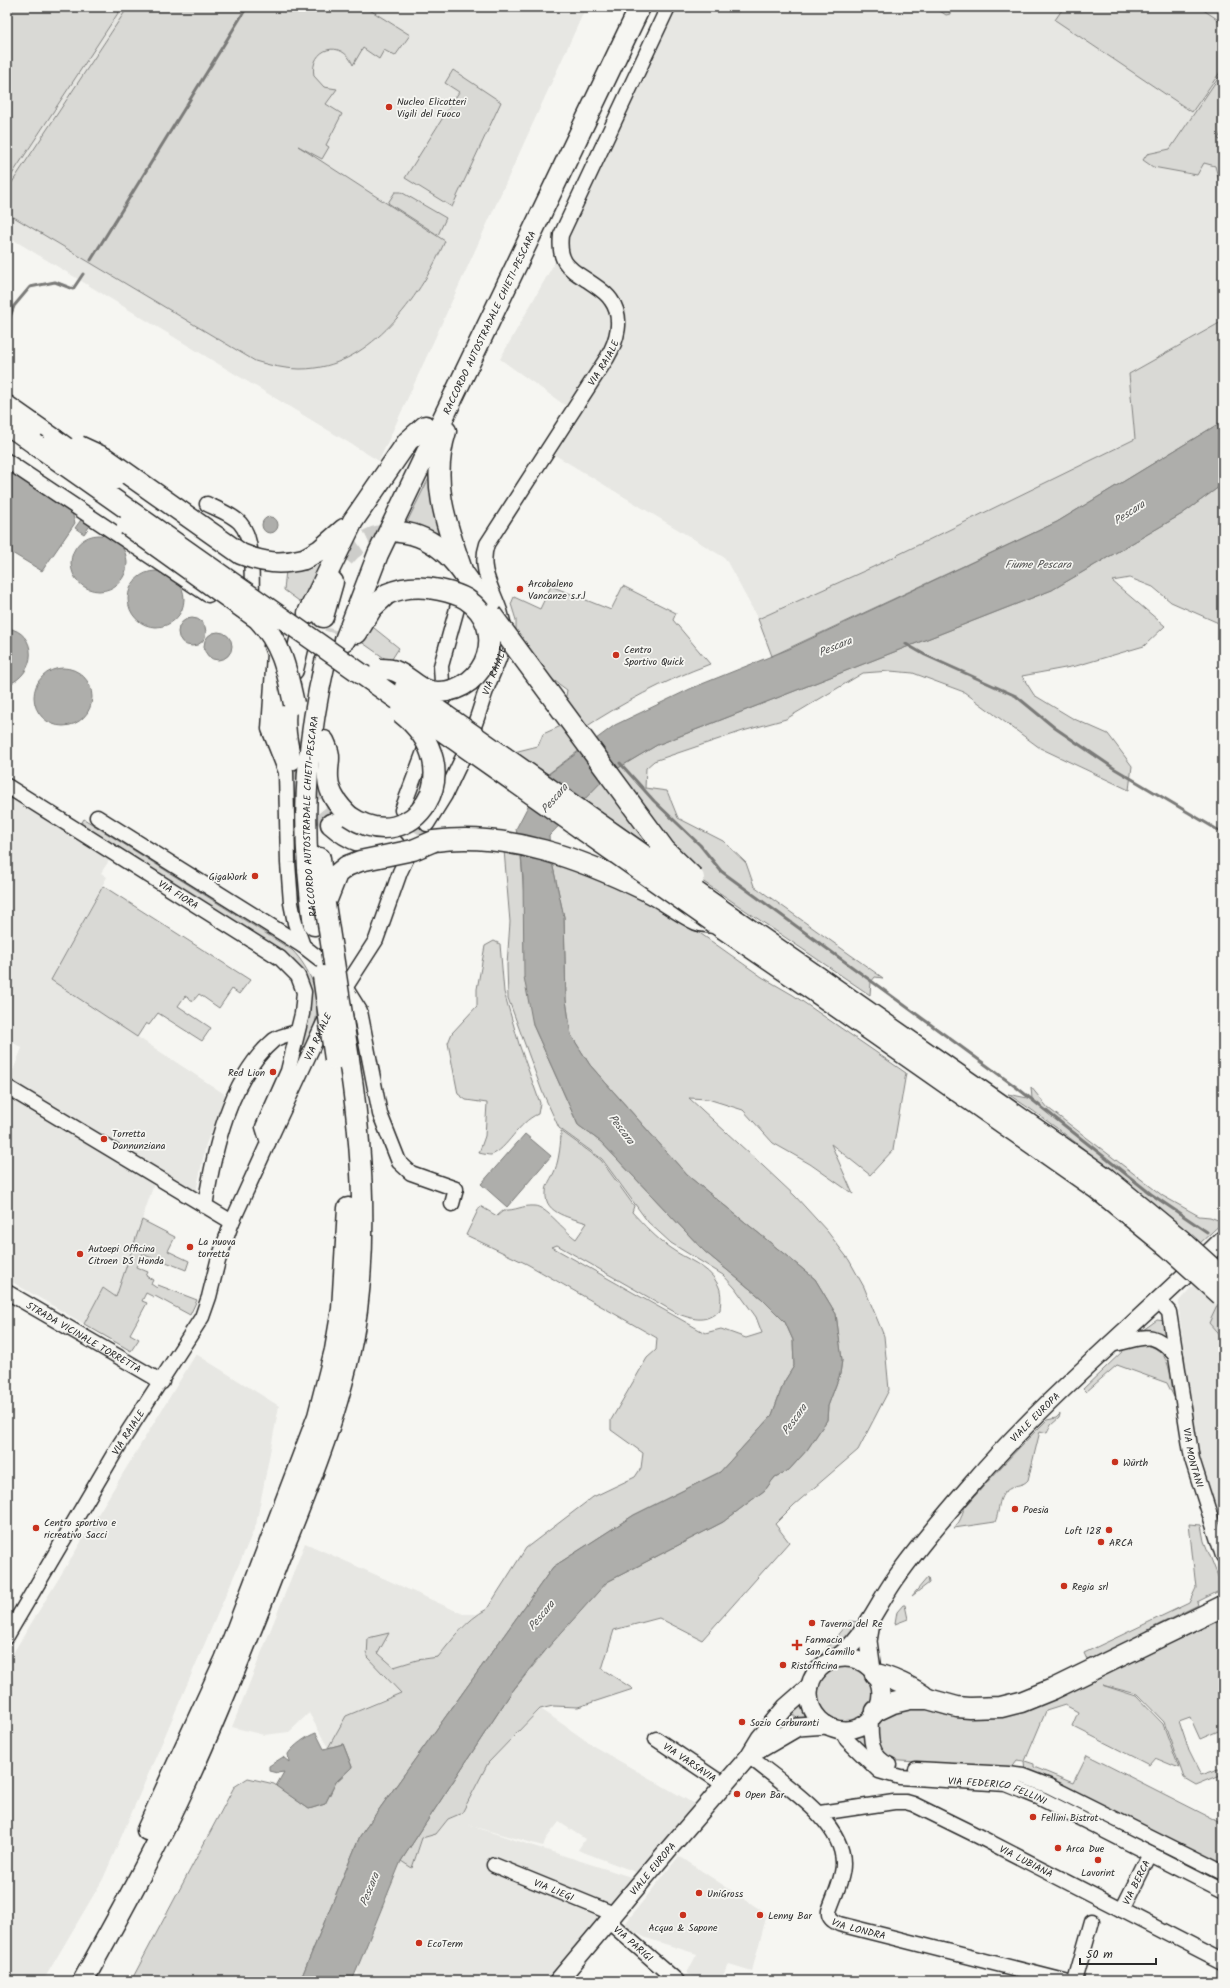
<svg xmlns="http://www.w3.org/2000/svg" width="1230" height="1988" font-family="Kalam,sans-serif">
	<rect width="100%" height="100%" fill="#f6f6f2"/>
	<filter id="ink" filterUnits="userSpaceOnUse"><feTurbulence type="fractalNoise" baseFrequency=".025" numOctaves="2"/><feDisplacementMap in="SourceGraphic" scale="8" xChannelSelector="R" yChannelSelector="G"/><feConvolveMatrix kernelMatrix="1 2 1 2 8 2 1 2 1" color-interpolation-filters="sRGB"/></filter>
	<g filter="url(#ink)">
		<path fill="#e7e7e3" d="M7,7H586L379,461L7,236Z
			M677,7H1223V321L1129,374L1135,439L873,567L758,619L725,558L555,455L580,416L500,359L556,260Z
			M7,793L110,859L101,873L107,877L51,980L226,1095L206,1144L196,1192L8,1083L22,1048L7,1039Z
			M7,1093L155,1181L116,1297L103,1288L84,1324L7,1279Z
			M1195,1283L1218,1304L1209,1323L1223,1339V1354L1221,1356L1223,1358V1532L1218,1525L1222,1522L1219,1509L1213,1508L1194,1445L1180,1354L1184,1352L1179,1311V1301Z
			M196,1354L279,1406L256,1525L103,1879L43,1981H7V1663Z
			M305,1543L463,1614H477L461,1628L438,1657L417,1660L394,1667L378,1653L368,1638L385,1676L402,1693L381,1700L346,1716L328,1748L309,1713L289,1732L264,1735L232,1727Z
			M541,1709L595,1747L696,1805L638,1873L578,1850L585,1839L559,1822L546,1839L543,1846L468,1825L634,1878L550,1981H364L356,1971L401,1861L412,1868L422,1838L436,1834L448,1819L462,1813L488,1763Z
			M679,1856L767,1914L752,1971L729,1964L720,1981H700L687,1973L697,1954L646,1938L623,1926Z"/>
		<path fill="#d9d9d5" stroke="#828280" d="M7,7H122L7,182Z
			M128,7H365L410,35L395,56L384,50L379,59L363,48L353,65C342,38 309,48 314,76L324,87L337,89L326,104L342,114L326,145L329,147L322,159L298,146L445,241C423,292 376,360 315,368C295,371 275,367 255,361L7,213V190Z
			M934,7H950V14L946,15Z
			M1064,7H1199L1223,23V68L1192,112L1055,20Z
			M453,70L501,102L452,207L405,178L459,92L445,83Z
			M1223,71V130L1218,139L1223,141V183L1219,181L1215,166L1204,163L1197,175L1153,167L1143,160L1147,154L1170,149Z
			M395,192H401L446,218L438,235L388,203Z
			M1223,321V421L1057,522L772,656L758,619L873,567L1135,439L1129,374Z
			M437,462L450,549L405,526Z
			M1223,484V625L1171,602L1153,587L1130,578L1112,581L1165,626L1144,646L1076,666L1022,676L1034,695L1072,718L1108,734L1132,766L1129,790L1040,748L964,692L913,673L890,671L863,673L786,719L743,731L654,761L646,768L645,788L667,791L678,818L723,841L746,863L754,886L883,978L875,977L871,982L870,995L583,800L610,773L657,745L1052,590L1182,514Z
			M333,541L306,606L284,590L286,570Z
			M551,586L611,610L623,586L676,613L673,620L710,664C664,681 622,703 581,730L559,698L566,696L567,690L540,670L516,637V620L511,604L514,597L540,609Z
			M369,624L399,648L390,662L360,641Z
			M565,721L585,746L548,774L514,752L538,746L543,734L561,726Z
			M84,819L292,950C310,968 322,997 315,1023L294,1073L290,1072L301,976L79,827Z
			M504,850L521,855L533,1025L578,1125L601,1142L704,1251L761,1298L785,1322L793,1340L794,1366L784,1382L772,1415L720,1472L634,1515L553,1567L360,1836L300,1981H131L234,1787L248,1778L274,1784L309,1809L325,1804L336,1782L352,1767L343,1744L328,1748L346,1716L401,1693L367,1657L368,1638L389,1633L378,1653L394,1667L417,1660L438,1657C453,1639 466,1620 487,1609L526,1548L593,1497L635,1477L641,1468L643,1453L611,1430V1420L647,1358L656,1350L657,1338L527,1264L466,1235L480,1206L497,1216L504,1210C515,1211 523,1205 534,1206C546,1206 564,1231 576,1239L587,1223C572,1218 544,1214 546,1193C546,1184 552,1178 555,1170C559,1159 561,1143 561,1131L601,1160L634,1206L632,1212C644,1225 656,1238 670,1248C685,1259 709,1266 717,1283C722,1291 721,1300 720,1310C705,1323 696,1320 678,1314L557,1245L552,1247L705,1333L721,1329L746,1338L762,1333L756,1317L735,1288L723,1275L671,1243L648,1222L602,1159L559,1128L542,1091L508,998L507,965L510,922Z
			M551,858L643,893L762,977L793,995L906,1073L893,1150L870,1175L831,1144L853,1194L810,1164L773,1143L743,1110L708,1099L689,1098L763,1166L795,1196L827,1231L849,1260L864,1287L884,1336L889,1390L858,1450L794,1505L775,1524L789,1542L702,1640L659,1618L614,1630L602,1669L633,1689L578,1707L553,1706L540,1709L488,1763L462,1813L448,1819L436,1834L422,1838L412,1868L401,1861L511,1693L559,1634L607,1582L723,1522L765,1490L775,1477L789,1470L807,1450L827,1420L828,1406L840,1374L842,1360L836,1314L815,1279L687,1175L590,1065L571,1035L566,1000L564,917Z
			M103,886L250,980L239,994L232,989L219,1008L199,994L193,1001L185,996L178,1006L211,1028L202,1041L158,1013L149,1025L146,1023L137,1037L51,980Z
			M494,941L500,944L504,992L519,1044L540,1103L538,1114C518,1122 507,1150 491,1155C488,1155 483,1154 479,1153L485,1136L487,1103L466,1100L458,1094L448,1043L452,1033L477,1006V989L485,946Z
			M1031,1087L1048,1108L1163,1196L1199,1216L1210,1217L1223,1222L1199,1244C1136,1192 1076,1138 1008,1094L1032,1099Z
			M142,1220L175,1237L168,1251L189,1261L186,1270L166,1262L165,1263L142,1254L136,1267L148,1272L146,1276L153,1280L151,1284L157,1288L158,1285L197,1300L190,1315L155,1296L154,1297L146,1293L142,1301L147,1303L130,1334L139,1339L131,1351L84,1324L103,1288L116,1297Z
			M1218,1304L1223,1310V1339L1209,1323Z
			M1157,1320L1165,1321L1170,1343L1139,1333Z
			M1141,1344C1172,1348 1169,1373 1174,1397L1167,1383L1117,1365L1086,1392L1083,1389L1125,1349Z
			M1060,1414L1059,1418L1051,1425L1047,1433L1040,1431L1028,1480C1023,1486 1017,1484 1011,1488C996,1495 1001,1509 995,1522L954,1528C964,1518 960,1513 967,1505C993,1475 1019,1447 1047,1420L1056,1418Z
			M1189,1524L1201,1525L1204,1541L1223,1589L1197,1602L1198,1605L1148,1630L1136,1641L1089,1664L1084,1653L1189,1603L1196,1588Z
			M928,1577L929,1583L912,1596Z
			M903,1605H905L908,1619L895,1624L897,1612Z
			M1223,1619V1729L1200,1739L1190,1717L1179,1721L1189,1751L1201,1775L1219,1769L1223,1770V1774L1196,1785L1184,1778L1164,1722L1137,1694L1102,1685L1136,1696L1163,1724L1179,1768L1155,1758L1149,1765L1072,1726L1078,1712L1065,1705L1046,1711L1025,1761L1034,1764V1767L1073,1783L1087,1755L1223,1824V1868L1025,1771L1024,1761L1017,1760L1011,1768L885,1760C870,1721 873,1723 909,1704L945,1715L964,1718L996,1717L1088,1682Z
			M849,1621L861,1622L838,1648L821,1655Z
			M816 1694a29 29 0 1 1 58 0a29 29 0 1 1-58 0Z
			M802,1698L805,1710L810,1720H798L790,1711Z
			M867,1730L871,1756L851,1736Z"/>
		<path fill="#aeaeab" stroke="#7a7a78" d="M1223,421V484L1182,514L1052,590L657,745L610,773L549,836L551,858L564,917L566,1000L571,1035L590,1065L687,1175L815,1279L836,1314L842,1360L840,1374L828,1406L827,1420L807,1450L789,1470L775,1477L765,1490L723,1522L607,1582L535,1662L511,1693L401,1861L352,1981H300L360,1836L553,1567L634,1515L720,1472L772,1415L784,1382L794,1366L793,1340L785,1322L761,1298L704,1251L601,1142L578,1125L533,1025L524,977L523,878L521,855L516,829L542,779L615,725L692,688L789,649L1057,522Z
			M8,470L72,512L75,523L42,571L7,550Z
			M262 525a8 8 0 1 1 16 0a8 8 0 1 1-16 0Z
			M83,517L92,523L84,534L75,528Z
			M71 563a28 28 0 1 1 56 0a28 28 0 1 1-56 0Z
			M128 599a28 28 0 1 1 56 0a28 28 0 1 1-56 0Z
			M178 632a14 14 0 1 1 28 0a14 14 0 1 1-28 0Z
			M7,628C38,632 38,674 7,685Z
			M204 646a14 14 0 1 1 28 0a14 14 0 1 1-28 0Z
			M34 697a29 29 0 1 1 58 0a29 29 0 1 1-58 0Z
			M525,1134L551,1156L507,1207L481,1184Z
			M316,1733L324,1749L343,1744L352,1767L336,1782L325,1804L309,1809L276,1786L284,1772L277,1773L269,1771V1766L283,1757L289,1762L288,1754C293,1746 307,1736 316,1733Z"/>
		<g fill="none" stroke-linecap="round" stroke-linejoin="round">
			<path stroke="#7a7a78" stroke-width="3" d="M91,260L247,7
				M7,325L14,306L30,287L55,282L73,289L83,274
				M906,644L925,655L1016,696L1055,728L1115,769L1223,833
				M620,763L654,801L700,845L721,871L1016,1087L1151,1194L1207,1232"/>
			<path stroke="#cdcdca" stroke-width="14" stroke-dasharray="14 7" stroke-linecap="butt" d="M409,853L427,824"/>
			<path stroke="#cdcdca" stroke-width="20" stroke-dasharray="20 10" stroke-linecap="butt" d="M344,558C359,540 376,534 399,532
				M325,662L335,630
				M291,760L302,787L331,824"/>
			<defs>
				<g id="minor">
					<path d="M7,461L208,595"/>
					<path d="M207,504C217,509 233,515 240,523C255,539 251,580 252,602"/>
					<path d="M271,646L274,654L269,729L286,772L288,863L291,903L295,923L303,946"/>
					<path d="M443,699L441,666L461,594"/>
					<path id="s1" d="M474,726C479,714 482,701 487,688C494,668 505,652 504,630C502,599 476,576 487,544L607,358C617,341 624,318 611,300C605,291 595,286 587,280C579,275 570,270 565,262C560,254 560,244 561,235L668,7"/>
					<path id="s2" d="M7,786L280,958L298,976L304,992L302,1014L288,1071L263,1127L268,1143"/>
					<path d="M402,810L428,741"/>
					<path d="M97,817L303,946L339,974"/>
					<path d="M427,824L445,795L463,757"/>
					<path d="M345,987L360,1011L380,1114L399,1162L411,1173L456,1189L452,1204"/>
					<path d="M7,1087L232,1222"/>
					<path d="M205,1206C214,1151 229,1078 274,1040C280,1036 290,1034 297,1032"/>
					<path id="s3" d="M7,1292L162,1382"/>
					<path id="s4" d="M1158,1300L1169,1312L1192,1459L1223,1556"/>
					<path d="M1110,1345C1142,1340 1151,1326 1176,1356"/>
					<path id="s5" d="M7,1636L118,1447L202,1317L209,1297L218,1261L232,1222L268,1143L327,1016L376,940L400,872L408,855"/>
					<path d="M871,1718C870,1738 870,1757 890,1765"/>
					<path id="s6" d="M841,1729L847,1740L879,1771L900,1777L1006,1784L1038,1797L1223,1891"/>
					<path id="s7" d="M656,1739L723,1784"/>
					<path id="s8" d="M749,1756C779,1782 844,1820 843,1864C843,1879 834,1896 829,1911C828,1918 833,1921 839,1924L1065,1981"/>
					<path d="M916,1769L1009,1774L1023,1776L1049,1786L1223,1873"/>
					<path id="s9" d="M820,1813L894,1802H906L913,1804L972,1833L1223,1962"/>
					<path id="s10" d="M494,1865L614,1914"/>
					<path id="s11" d="M1122,1910L1150,1854"/>
					<path id="s12" d="M608,1921L677,1981"/>
					<path d="M1075,1981L1092,1921"/>
				</g>
				<g id="major">
					<path d="M871,1623L868,1641L872,1670"/>
					<circle cx="845" cy="1694" r="36"/>
					<path id="s13" d="M835,1659C864,1640 876,1606 896,1578C919,1545 946,1514 972,1484C1047,1396 1141,1320 1223,1239"/>
					<path d="M750,1755L798,1727L827,1725"/>
					<path id="s14" d="M558,1981L667,1851L749,1756L760,1738L786,1707L810,1686"/>
				</g>
				<g id="highway">
					<path d="M7,406L54,439"/>
					<path d="M7,424L35,444"/>
					<path d="M446,431C430,482 446,524 463,573"/>
					<path d="M399,532C446,536 467,579 491,614"/>
					<path d="M304,559L320,550L344,529"/>
					<path d="M308,613L353,521L408,441L425,426"/>
					<path d="M323,617L333,582"/>
					<path d="M357,633L372,608L387,594"/>
					<path id="s15" d="M345,640L378,554L640,7"/>
					<path d="M293,670L300,640"/>
					<path d="M288,693C283,717 285,736 291,760"/>
					<path d="M324,741C333,760 327,759 328,778C329,794 338,805 349,816"/>
					<path d="M331,824C350,841 369,847 394,845"/>
					<path d="M434,841C508,831 581,859 647,891C664,899 680,912 697,920C702,922 709,922 715,923L817,993"/>
					<path d="M320,858L325,904"/>
					<path d="M326,902L337,874L347,866"/>
					<path d="M720,909L818,977"/>
					<path id="s16" d="M314,925C301,832 304,753 325,662"/>
					<path d="M875,1674C888,1676 916,1689 926,1698"/>
					<path d="M876,1711L893,1703L910,1699H928L957,1707L970,1708L1001,1707L1021,1702L1053,1689L1223,1606"/>
					<path d="M147,1830L225,1660L318,1416L335,1350L342,1309L348,1208"/>
					<path d="M83,1981C120,1914 157,1847 189,1777C222,1705 251,1631 280,1556C312,1477 346,1395 357,1310C367,1229 362,1146 350,1066"/>
				</g>
			</defs>
			<use href="#minor" stroke="#2b2b2b" stroke-width="17"/>
			<use href="#major" stroke="#2b2b2b" stroke-width="20"/>
			<use href="#highway" stroke="#2b2b2b" stroke-width="23"/>
			<use href="#minor" stroke="#f6f6f2" stroke-width="14"/>
			<use href="#major" stroke="#f6f6f2" stroke-width="17"/>
			<use href="#highway" stroke="#f6f6f2" stroke-width="20"/>
			<defs>
				<path id="highway-bridge" d="M54,439L112,481
					M35,444L715,923
					M79,446L105,458L241,554C263,563 281,565 304,559
					M127,525L258,619C282,644 287,671 294,704
					M491,614L665,850L694,878
					M380,669C385,669 391,669 395,671C411,677 419,692 438,692C488,691 509,627 466,599C458,594 449,592 440,590C422,586 405,586 387,594
					M405,687L720,909
					M349,816C412,860 475,771 401,713
					M347,866L360,861L413,850L434,841
					M325,904L350,1066
					M323,976L335,1059
					M818,977L1106,1178L1180,1239L1223,1278
					M817,993L1097,1189L1168,1247L1221,1295"/>
			</defs>
			<use href="#highway-bridge" stroke="#2b2b2b" stroke-width="23" stroke-linecap="butt"/>
			<use href="#highway-bridge" stroke="#f6f6f2" stroke-width="20"/>
		</g>
	</g>
	<g fill="#c8321e" stroke="#f6f6f2" stroke-width="1.5">
		<circle cx="389" cy="107" r="4"/>
		<circle cx="520" cy="589" r="4"/>
		<circle cx="616" cy="655" r="4"/>
		<circle cx="255" cy="876" r="4"/>
		<circle cx="273" cy="1072" r="4"/>
		<circle cx="104" cy="1139" r="4"/>
		<circle cx="190" cy="1247" r="4"/>
		<circle cx="80" cy="1254" r="4"/>
		<circle cx="1115" cy="1462" r="4"/>
		<circle cx="1015" cy="1509" r="4"/>
		<circle cx="36" cy="1528" r="4"/>
		<circle cx="1109" cy="1530" r="4"/>
		<circle cx="1101" cy="1542" r="4"/>
		<circle cx="1064" cy="1586" r="4"/>
		<circle cx="812" cy="1623" r="4"/>
		<path d="M795 1639h4v4h4v4h-4v4h-4v-4h-4v-4h4z"/>
		<circle cx="783" cy="1665" r="4"/>
		<circle cx="742" cy="1722" r="4"/>
		<circle cx="737" cy="1794" r="4"/>
		<circle cx="1033" cy="1817" r="4"/>
		<circle cx="1058" cy="1848" r="4"/>
		<circle cx="1098" cy="1860" r="4"/>
		<circle cx="699" cy="1893" r="4"/>
		<circle cx="683" cy="1915" r="4"/>
		<circle cx="760" cy="1915" r="4"/>
		<circle cx="419" cy="1943" r="4"/>
	</g>
	<g text-anchor="middle" stroke-width="3.5" stroke-linejoin="round" paint-order="stroke">
		<g font-size="10" fill="#2b2b2b" stroke="#f6f6f2" text-anchor="start">
			<text x="397" y="105">Nucleo Elicotteri<tspan x="397" dy="12">Vigili del Fuoco</tspan></text>
			<text x="528" y="587">Arcobaleno<tspan x="528" dy="12">Vancanze s.r.l</tspan></text>
			<text x="624" y="653">Centro<tspan x="624" dy="12">Sportivo Quick</tspan></text>
			<text x="247" y="880" text-anchor="end">GigaWork</text>
			<text x="265" y="1076" text-anchor="end">Red Lion</text>
			<text x="112" y="1137">Torretta<tspan x="112" dy="12">Dannunziana</tspan></text>
			<text x="198" y="1245">La nuova<tspan x="198" dy="12">torretta</tspan></text>
			<text x="88" y="1252">Autoepi Officina<tspan x="88" dy="12">Citroen DS Honda</tspan></text>
			<text x="1123" y="1466">Würth</text>
			<text x="1023" y="1513">Poesia</text>
			<text x="44" y="1526">Centro sportivo e<tspan x="44" dy="12">ricreativo Sacci</tspan></text>
			<text x="1101" y="1534" text-anchor="end">Loft 128</text>
			<text x="1109" y="1546">ARCA</text>
			<text x="1072" y="1590">Regia srl</text>
			<text x="820" y="1627">Taverna del Re</text>
			<text x="805" y="1643">Farmacia<tspan x="805" dy="12">San Camillo</tspan></text>
			<text x="791" y="1669">Ristofficina</text>
			<text x="750" y="1726">Sozio Carburanti</text>
			<text x="745" y="1798">Open Bar</text>
			<text x="1041" y="1821">Fellini Bistrot</text>
			<text x="1066" y="1852">Arca Due</text>
			<text x="1098" y="1876" text-anchor="middle">Lavorint</text>
			<text x="707" y="1897">UniGross</text>
			<text x="768" y="1919">Lenny Bar</text>
			<text x="683" y="1931" text-anchor="middle">Acqua &amp; Sapone</text>
			<text x="427" y="1947">EcoTerm</text>
		</g>
		<g font-size="10" fill="#2b2b2b" stroke="#f6f6f2">
			<text dy="4" stroke="none"><textPath href="#s15" startOffset="349">RACCORDO AUTOSTRADALE CHIETI-PESCARA</textPath></text>
			<text dy="4" stroke="none"><textPath href="#s1" startOffset="406">VIA RAIALE</textPath></text>
			<text dy="4" stroke="none"><textPath href="#s1" startOffset="59">VIA RAIALE</textPath></text>
			<text dy="4" stroke="none"><textPath href="#s16" startOffset="109">RACCORDO AUTOSTRADALE CHIETI-PESCARA</textPath></text>
			<text dy="4" stroke="none"><textPath href="#s2" startOffset="203">VIA FIORA</textPath></text>
			<text dy="4" stroke="none"><textPath href="#s5" startOffset="678">VIA RAIALE</textPath></text>
			<text dy="4" stroke="none"><textPath href="#s3" startOffset="89">STRADA VICINALE TORRETTA</textPath></text>
			<text dy="4" stroke="none"><textPath href="#s13" startOffset="315">VIALE EUROPA</textPath></text>
			<text dy="4" stroke="none"><textPath href="#s5" startOffset="237">VIA RAIALE</textPath></text>
			<text dy="4" stroke="none"><textPath href="#s4" startOffset="164">VIA MONTANI</textPath></text>
			<text dy="4" stroke="none"><textPath href="#s7" startOffset="41">VIA VARSAVIA</textPath></text>
			<text dy="4" stroke="none"><textPath href="#s6" startOffset="178">VIA FEDERICO FELLINI</textPath></text>
			<text dy="4" stroke="none"><textPath href="#s9" startOffset="221">VIA LUBIANA</textPath></text>
			<text dy="4" stroke="none"><textPath href="#s14" startOffset="147">VIALE EUROPA</textPath></text>
			<text dy="4" stroke="none"><textPath href="#s11" startOffset="31">VIA BERCA</textPath></text>
			<text dy="4" stroke="none"><textPath href="#s10" startOffset="65">VIA LIEGI</textPath></text>
			<text dy="4" stroke="none"><textPath href="#s8" startOffset="235">VIA LONDRA</textPath></text>
			<text dy="4" stroke="none"><textPath href="#s12" startOffset="34">VIA PARIGI</textPath></text>
		</g>
		<g font-size="11" font-style="italic" fill="#525251" stroke="#f6f6f2">
			<text transform="translate(1129 512) rotate(-33)" y="4">Pescara</text>
			<text x="1038" y="568">Fiume Pescara</text>
			<text transform="translate(835 646) rotate(-22)" y="4">Pescara</text>
			<text transform="translate(554 798) rotate(-49)" y="4">Pescara</text>
			<text transform="translate(622 1129) rotate(53)" y="4">Pescara</text>
			<text transform="translate(794 1419) rotate(-54)" y="4">Pescara</text>
			<text transform="translate(541 1615) rotate(-50)" y="4">Pescara</text>
			<text transform="translate(369 1889) rotate(-68)" y="4">Pescara</text>
		</g>
	</g>
	<rect width="1230" height="1988" fill="none" stroke="#f6f6f2" stroke-width="24"/>
	<rect x="12" y="12" width="1206" height="1964" fill="none" stroke="#2b2b2b" stroke-width="1.5" filter="url(#ink)"/>
	<path d="M1080 1958v6h76v-6" fill="none" stroke="#2b2b2b" stroke-width="2"/>
	<text x="1086" y="1958" font-size="12" fill="#2b2b2b" stroke="#f6f6f2" stroke-width="3" paint-order="stroke">50 m</text>
</svg>
